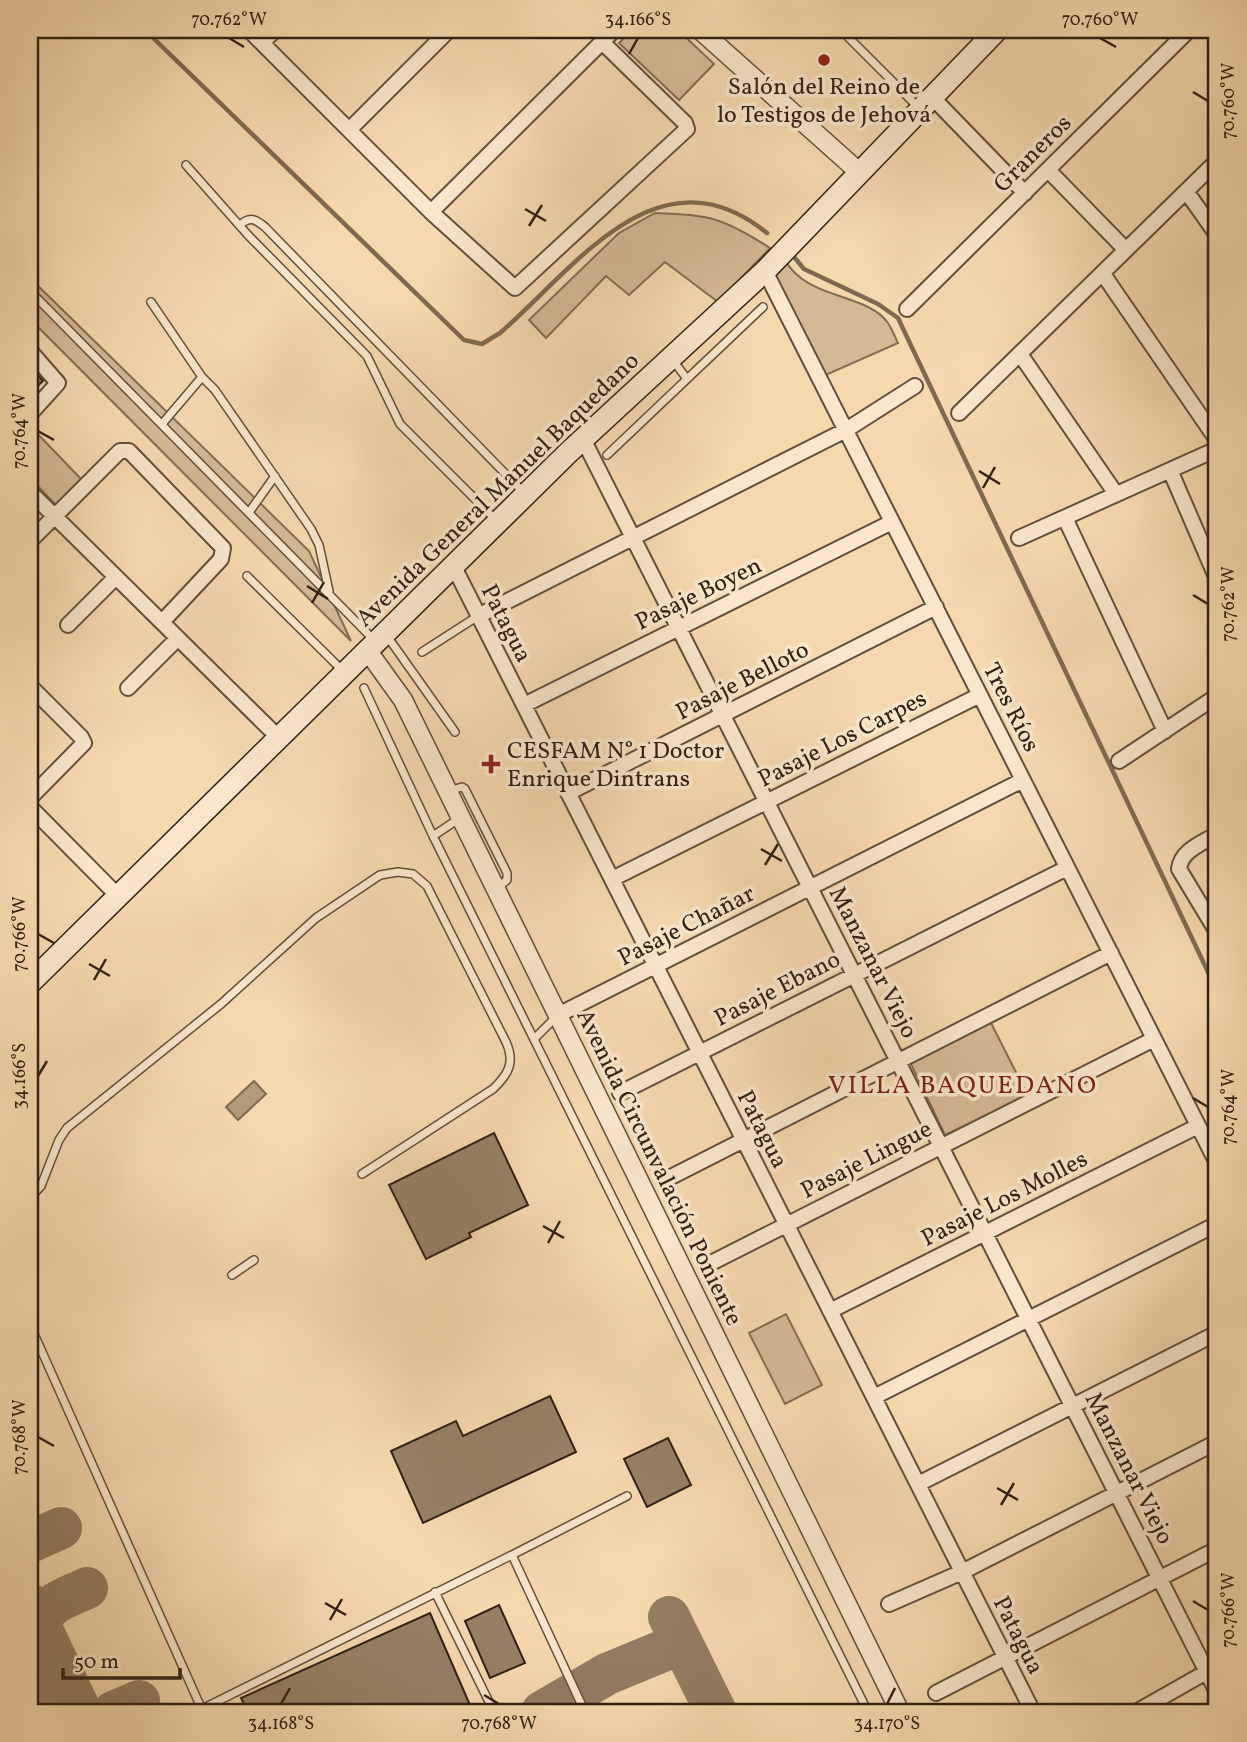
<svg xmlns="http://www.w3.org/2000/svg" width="1247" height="1742" font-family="Vollkorn,serif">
	<rect width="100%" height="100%" fill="#f6d8af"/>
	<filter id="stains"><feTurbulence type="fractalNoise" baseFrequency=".00286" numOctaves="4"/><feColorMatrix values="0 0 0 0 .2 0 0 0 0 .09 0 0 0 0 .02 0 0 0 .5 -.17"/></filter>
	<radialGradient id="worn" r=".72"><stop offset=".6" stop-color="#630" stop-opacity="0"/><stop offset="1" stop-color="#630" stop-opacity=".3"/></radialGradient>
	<path fill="#d5b995" stroke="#836d54" stroke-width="2" d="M632,30H678L714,64L679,100L619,43Z
		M655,213C711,215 723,218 770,248L718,302L665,262L629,295L606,276L546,338L529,320L619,233Z
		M785,260C807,300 867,293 888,323C892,329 895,337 898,343L819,378L769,276Z
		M30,278L309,551L351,641L30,319Z
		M30,426L82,480L56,505L30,478Z
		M989,1019L1028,1096L945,1135L909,1060Z
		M786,1314L822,1385L785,1404L749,1333Z"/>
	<path fill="#b39a7a" stroke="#7f6a51" stroke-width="2" d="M254,1081L266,1094L238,1120L226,1107Z"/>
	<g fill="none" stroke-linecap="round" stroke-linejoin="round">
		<path stroke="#7f6a51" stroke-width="4.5" d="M145,30L464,340L482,344L500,333C576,267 659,145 767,233
			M790,252L804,269L878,304L898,318L1217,991"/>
		<path stroke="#947c62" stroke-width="42" d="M30,1542L61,1528
			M30,1604L81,1712
			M669,1617L716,1712
			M39,1625C44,1603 69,1597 87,1588
			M30,1702L55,1690L73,1697
			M113,1712L139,1701
			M542,1712L607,1674L682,1643"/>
	</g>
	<path fill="#978065" stroke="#312114" stroke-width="2" d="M30,365L43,381L30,393Z
		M494,1133L528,1205L469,1233L471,1237L426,1259L389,1185Z
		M550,1396L576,1452L423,1523L391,1451L456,1421L463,1436Z
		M668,1438L691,1485L647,1507L624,1459Z
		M499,1605L525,1663L490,1678L465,1621Z
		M430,1613L473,1712H248L241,1698Z"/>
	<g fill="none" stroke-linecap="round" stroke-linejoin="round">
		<defs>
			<path id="service" d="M841,30L918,107
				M186,165L247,234L367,356L400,424L497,521
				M240,225C250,216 255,219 265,227L525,494
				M30,291L375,641
				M151,302L202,377
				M672,359L687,379L763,307
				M162,424L202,377L215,390L311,529L319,545L329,591
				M607,455L687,379
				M250,511L275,476
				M247,576L344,672
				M387,636L455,732
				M422,652L478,616
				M364,688L433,836L460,818
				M448,791L462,787L465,789L507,873V880L496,889
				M433,836L868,1712
				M534,1039L558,1015
				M30,1198L41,1186L59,1140L67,1128L221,1004L316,918L380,875L398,872L413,874L427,886L506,1042C515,1062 509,1074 493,1089L362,1174
				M232,1275L254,1260
				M30,1325L203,1712
				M512,1555L627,1496
				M435,1592L494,1712
				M202,1709L512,1555L585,1712"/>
			<path id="minor" d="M249,30L431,212L515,288L687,129L685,123L602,42
				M262,43L275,30
				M931,96L1025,193
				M349,130L449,30
				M1048,170L1126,250
				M1186,191L1217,235
				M431,212L614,30
				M765,271L1217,1163
				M1103,274L1217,440
				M907,309L1189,30
				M30,351L58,383L30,414
				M1020,354L1116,494
				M959,413L1217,161
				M583,439L1217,1692
				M1170,470L1217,579
				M30,492L279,738
				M1065,518L1165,731
				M1019,538L1217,449
				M30,541L120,451H129L223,548L221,559L162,622
				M453,565L1033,1712
				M478,616L846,430L915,386
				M68,625L116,577
				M30,686L81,737L84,743L30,798
				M128,688L178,638
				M524,705L892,522
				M1119,761L1217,696
				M568,793L936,607
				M30,807L119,897
				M1217,834C1203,843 1181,850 1179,869L1217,932
				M612,879L980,695
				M558,1015L1023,780
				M620,1093L1067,868
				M665,1180L1111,953
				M711,1263L1154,1039
				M830,1311L1198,1126
				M874,1397L1217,1224
				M918,1484L1217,1333
				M889,1604L962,1572L1217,1442
				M936,1693L1217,1549
				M1136,1712L1217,1666"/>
			<path id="tertiary" d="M700,30L859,172
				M367,650L403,700L900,1712"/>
			<path id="secondary" d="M30,983L569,452L765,271L997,30"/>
		</defs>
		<use href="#service" stroke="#624f3b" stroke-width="10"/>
		<use href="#minor" stroke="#624f3b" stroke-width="18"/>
		<use href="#tertiary" stroke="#624f3b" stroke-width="21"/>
		<use href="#secondary" stroke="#312114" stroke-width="24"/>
		<use href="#service" stroke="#f9e6cb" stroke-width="7"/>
		<use href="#minor" stroke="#f9e6cb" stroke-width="14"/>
		<use href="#tertiary" stroke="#f9e6cb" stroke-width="18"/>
		<use href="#secondary" stroke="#f9e6cb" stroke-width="21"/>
	</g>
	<path fill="none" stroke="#312114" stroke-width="2.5" d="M229,38L244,47M1100,38L1116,47M629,54L638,38M1193,92L1208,101M525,209L546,221M529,226L542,205M38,431L54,440M979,471L1000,484M983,488L995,467M307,586L328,599M1193,595L1208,604M312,603L324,582M761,849L782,861M765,865L778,844M38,934L54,943M89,964L110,976M94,980L106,959M38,1076L47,1061M1193,1098L1208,1107M543,1226L564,1238M548,1243L560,1221M38,1437L54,1446M997,1488L1018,1500M1001,1505L1014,1483M1193,1601L1208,1610M325,1603L346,1615M330,1620L342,1599M484,1695L499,1704M281,1704L290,1688M887,1704L895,1688"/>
	<g fill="#8f2418" stroke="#f9e6cb" stroke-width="2.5">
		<circle cx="824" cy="60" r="7"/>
		<path d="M487.5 753.5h7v7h7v7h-7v7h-7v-7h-7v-7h7z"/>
	</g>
	<g text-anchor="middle" stroke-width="7" stroke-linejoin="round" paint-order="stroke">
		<g font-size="24" fill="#312114" stroke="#f9e6cb">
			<text x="824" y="94">Salón del Reino de<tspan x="824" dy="28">lo Testigos de Jehová</tspan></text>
			<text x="507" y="758" text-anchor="start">CESFAM N° 1 Doctor<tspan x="507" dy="28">Enrique Dintrans</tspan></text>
		</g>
		<g font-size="24" fill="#312114" stroke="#f9e6cb">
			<text transform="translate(1032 153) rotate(-45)" y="8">Graneros</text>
			<text transform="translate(497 489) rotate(-44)" y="8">Avenida General Manuel Baquedano</text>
			<text transform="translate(698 593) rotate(-26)" y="8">Pasaje Boyen</text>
			<text transform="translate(507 623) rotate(63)" y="8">Patagua</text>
			<text transform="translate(742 680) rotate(-27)" y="8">Pasaje Belloto</text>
			<text transform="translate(1012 707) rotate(63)" y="8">Tres Ríos</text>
			<text transform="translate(842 738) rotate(-27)" y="8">Pasaje Los Carpes</text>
			<text transform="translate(686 925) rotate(-27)" y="8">Pasaje Chañar</text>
			<text transform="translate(874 962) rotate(63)" y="8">Manzanar Viejo</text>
			<text transform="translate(777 988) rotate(-27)" y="8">Pasaje Ebano</text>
			<text transform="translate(763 1129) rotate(63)" y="8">Patagua</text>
			<text transform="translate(866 1159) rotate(-27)" y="8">Pasaje Lingue</text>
			<text transform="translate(660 1167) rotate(64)" y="8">Avenida Circunvalación Poniente</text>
			<text transform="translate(1004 1198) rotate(-27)" y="8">Pasaje Los Molles</text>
			<text transform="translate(1130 1468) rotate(63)" y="8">Manzanar Viejo</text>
			<text transform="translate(1019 1635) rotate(63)" y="8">Patagua</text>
		</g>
		<g font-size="26" letter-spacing="2" fill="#7a1f14" stroke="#f9e6cb">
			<text x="963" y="1093">VILLA BAQUEDANO</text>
		</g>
	</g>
	<rect width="1247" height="1742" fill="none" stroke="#f6d8af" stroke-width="77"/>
	<path d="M63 1668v10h117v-10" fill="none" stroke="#312114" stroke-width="3.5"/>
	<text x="74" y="1668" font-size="21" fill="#312114" stroke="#f9e6cb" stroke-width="5" paint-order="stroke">50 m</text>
	<rect x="38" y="38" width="1170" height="1666" fill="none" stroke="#312114" stroke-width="2.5"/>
	<g font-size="18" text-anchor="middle" fill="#312114">
		<text x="229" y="25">70.762°W</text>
		<text x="638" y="25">34.166°S</text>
		<text x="1100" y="25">70.760°W</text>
		<text transform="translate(1228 101) rotate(-90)" y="6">70.760°W</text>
		<text transform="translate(19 431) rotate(-90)" y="6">70.764°W</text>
		<text transform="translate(1228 604) rotate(-90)" y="6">70.762°W</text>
		<text transform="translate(19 934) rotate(-90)" y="6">70.766°W</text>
		<text transform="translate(19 1076) rotate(-90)" y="6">34.166°S</text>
		<text transform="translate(1228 1107) rotate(-90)" y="6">70.764°W</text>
		<text transform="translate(19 1437) rotate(-90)" y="6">70.768°W</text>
		<text transform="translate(1228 1610) rotate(-90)" y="6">70.766°W</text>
		<text x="281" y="1729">34.168°S</text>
		<text x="499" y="1729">70.768°W</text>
		<text x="887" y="1729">34.170°S</text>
	</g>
	<rect width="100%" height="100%" filter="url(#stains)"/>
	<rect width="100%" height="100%" fill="url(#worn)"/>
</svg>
